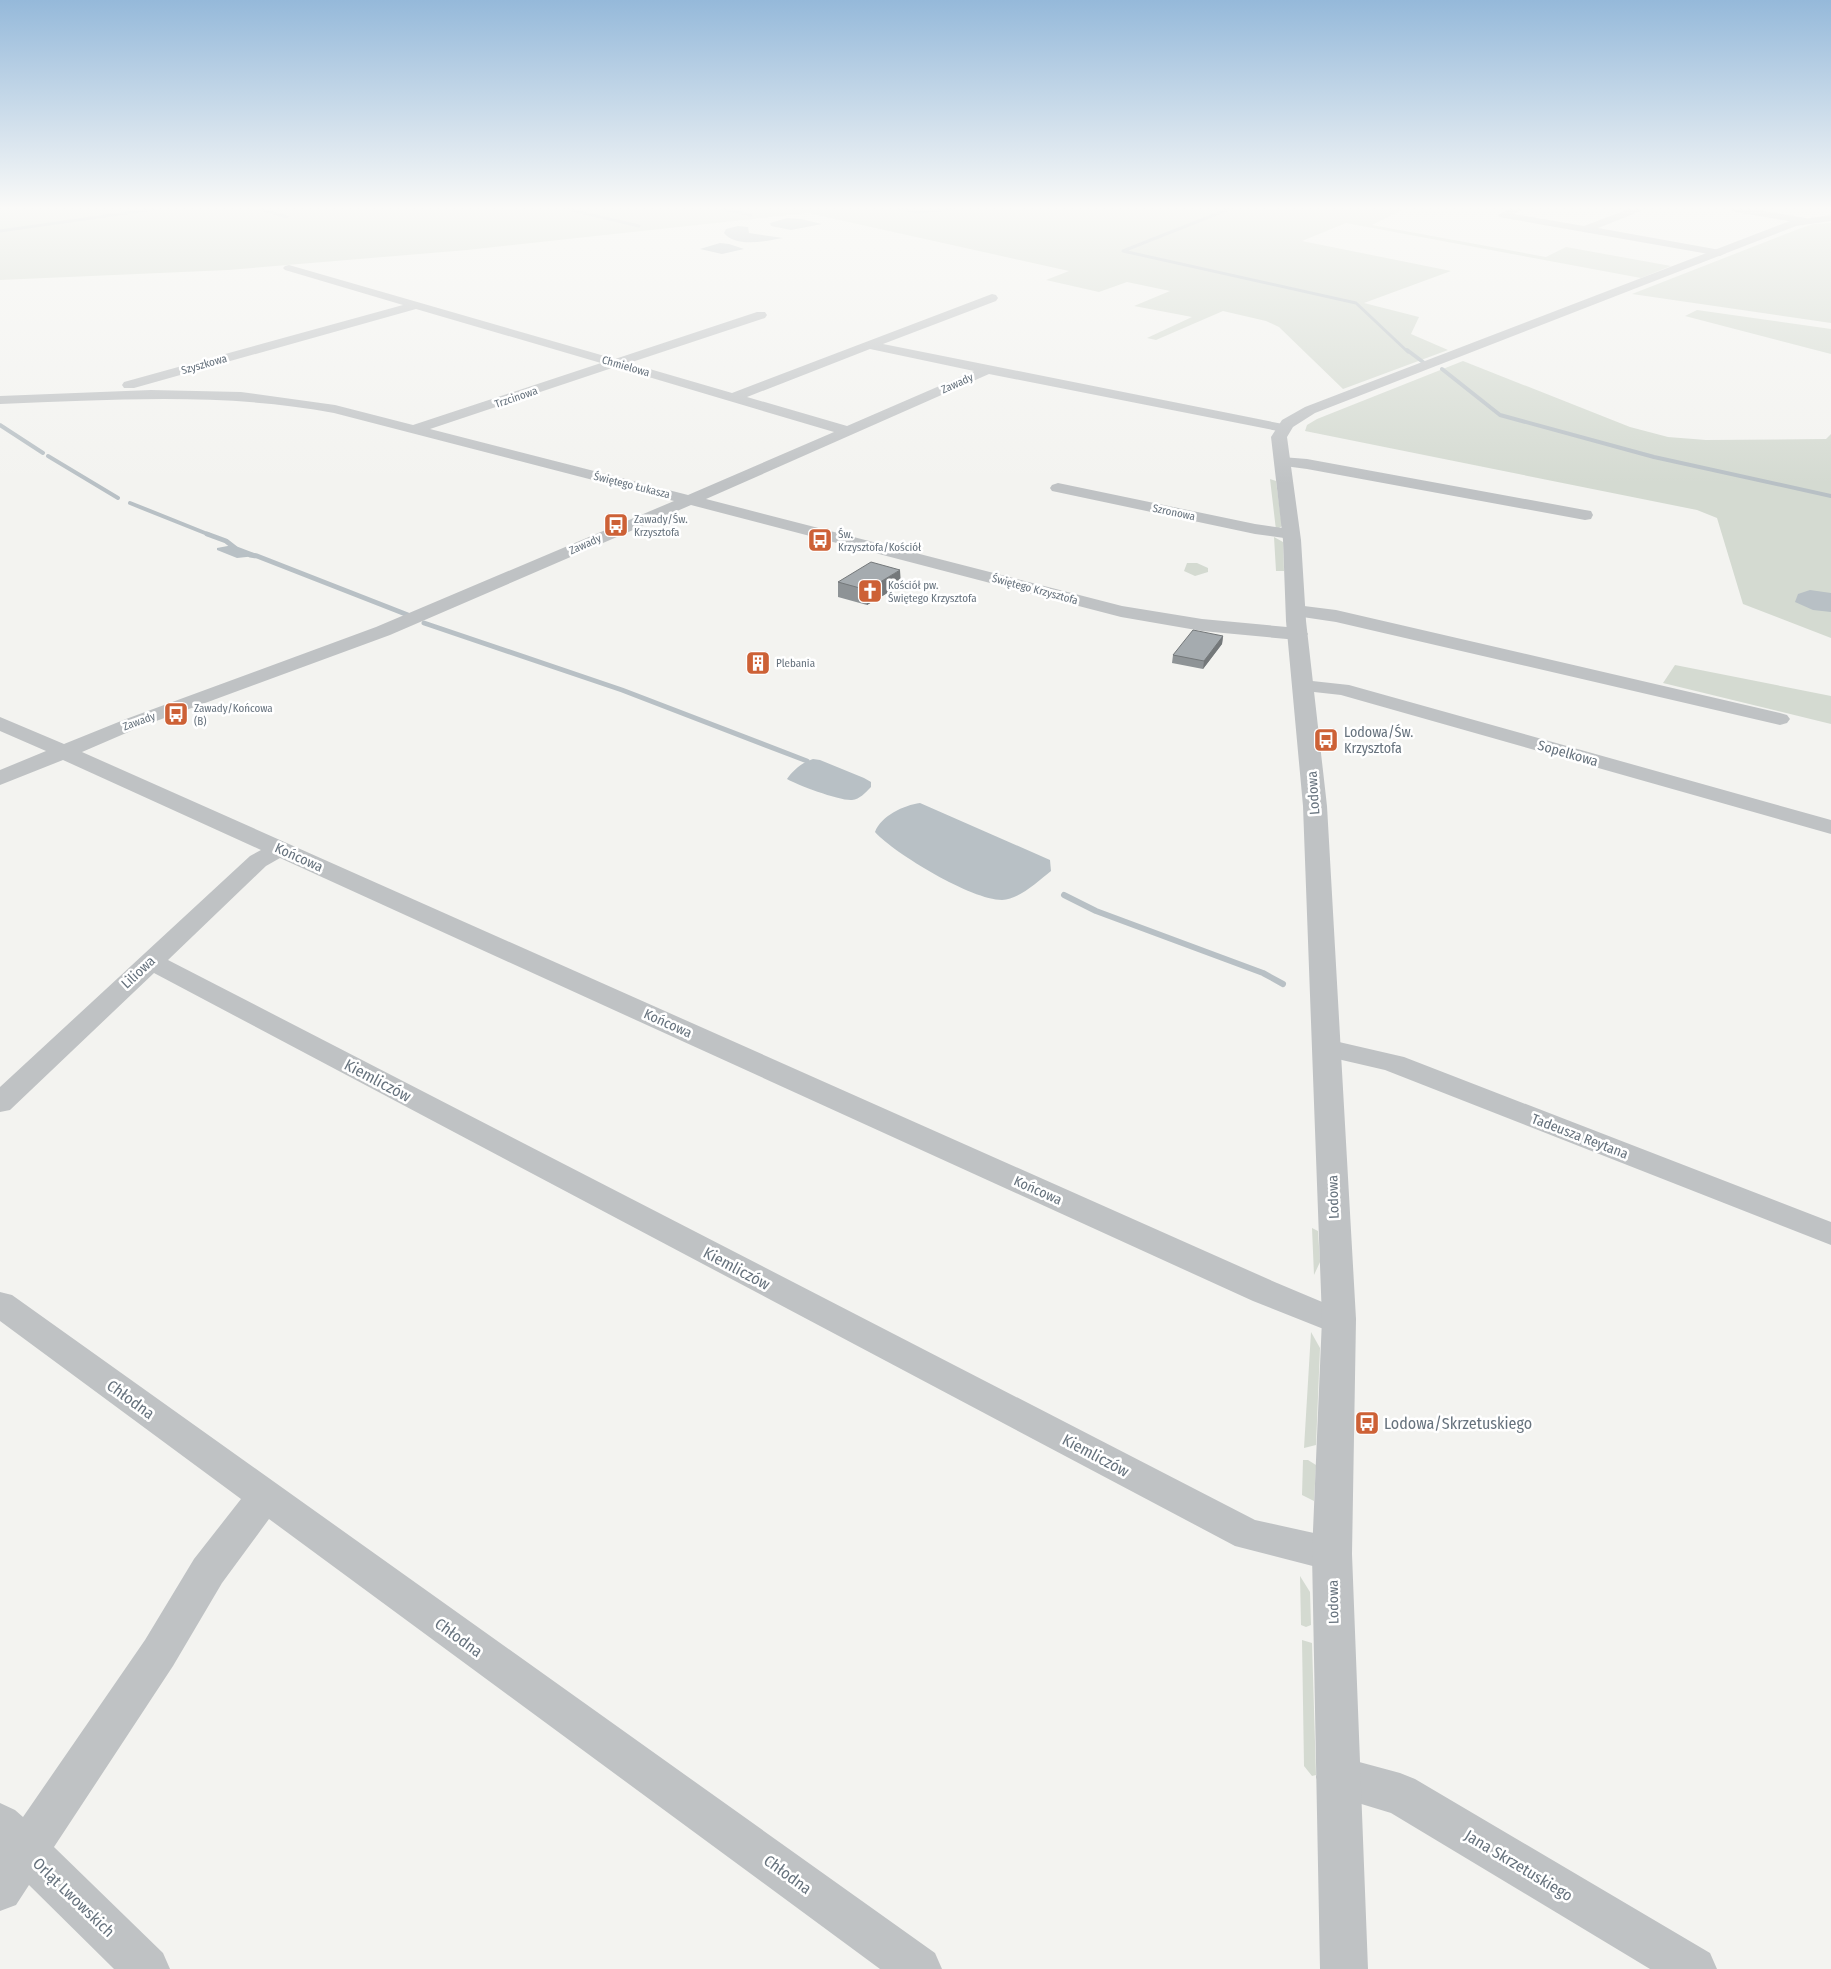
<svg xmlns="http://www.w3.org/2000/svg" width="1831" height="1969" font-family="'Fira Sans Condensed',sans-serif">
	<rect width="100%" height="100%" fill="#f3f3f0"/>
	<path fill="#d4dad1" d="M0,209H1404L1372,225L1546,257L1566,247L1671,266L1641,278L1346,223L1302,241L1451,271L1364,303L1419,317L1411,334L1448,350L1343,389L1279,327L1266,321L1223,311L1156,340L1147,338L1192,317L1134,306L1170,291L1127,282L1099,292L1046,280L1069,271L808,213L467,250L228,270L0,280Z
		M1831,223V323L1632,294L1801,228L1814,224Z
		M1697,310L1831,329V354L1685,316Z
		M1463,361L1630,427L1668,437L1706,440L1826,439L1831,434V638L1743,604L1717,518L1697,510L1305,431L1307,425L1317,419Z
		M1270,479L1276,481L1282,526L1276,530Z
		M1274,537L1283,542L1284,571H1276Z
		M1187,563H1197L1208,568V572L1195,576L1184,571Z
		M1675,665L1831,696V724L1663,683Z
		M1312,1228L1318,1231L1320,1262L1314,1275Z
		M1311,1332L1320,1348L1316,1445L1304,1448Z
		M1303,1460H1308L1316,1465L1314,1501L1302,1495Z
		M1300,1576L1310,1592L1311,1625L1306,1627L1301,1625Z
		M1302,1640L1312,1643L1316,1775L1312,1776L1304,1766Z"/>
	<path fill="#b8c0c5" d="M787,218L801,219L822,224L791,230L771,226L770,223Z
		M738,226L748,227L749,233L783,238C766,241 736,248 724,233L726,229Z
		M720,243L729,244L744,249L722,254L700,249Z
		M233,545L257,554V556L237,558L217,550V548Z
		M1810,590L1831,593V612L1813,610L1795,602L1798,594Z
		M813,759L820,760L864,778L871,782V787C865,793 860,799 852,800C840,801 797,785 787,779C793,770 803,762 813,759Z
		M920,803L1050,860L1051,871C1037,882 1020,899 1002,900C972,900 895,854 875,832C881,816 904,805 920,803Z"/>
	<g fill="none" stroke-linecap="round" stroke-linejoin="round">
		<path stroke="#b8c0c5" stroke-width="3" d="M260,209L287,217
			M567,209L639,226
			M722,209L751,215
			M899,209L918,212L953,209
			M1229,209L1123,251L1356,303L1408,352
			M0,231L155,209"/>
		<path stroke="#b8c0c5" stroke-width="4" d="M1407,350L1423,362
			M1442,369L1500,415L1654,457L1831,496
			M0,425L43,453
			M48,456L118,498
			M130,503L210,535"/>
		<path stroke="#b8c0c5" stroke-width="5" d="M207,534L226,541L235,548
			M250,555L257,556L408,615
			M424,623L622,690L807,761"/>
		<path stroke="#b8c0c5" stroke-width="6" d="M1064,895L1096,911L1263,973L1283,984"/>
		<path fill="#bfc2c4" fill-rule="evenodd" d="M1509,209H1522L1514,214L1584,226L1629,209H1642L1641,211L1598,228L1720,250L1726,253L1720,256L1499,217L1498,215Z
			M1730,209H1752L1806,218L1811,221L1806,224L1735,212Z
			M289,265L615,359L757,312H765L767,315L765,318L629,363L732,393L992,294L996,295L998,298L996,301L883,344L1288,425L1290,428L1288,431L1283,432L989,374L706,499L1122,606L1202,619L1298,628L1305,630L1308,634L1305,638L1298,640L1202,631L1121,617L691,505L390,635L140,727L82,752L1277,1283L1327,1304L1351,1310L1356,1319L1351,1328L1339,1332L1321,1328L1253,1301L280,858L266,866L168,960L1255,1520L1332,1537L1345,1542L1351,1554L1345,1566L1332,1571L1235,1546L154,973L10,1110L0,1112V1087L250,856L261,850L63,760L0,785V770L46,751L0,731V717L64,744L126,719L376,627L674,501L334,413C223,392 112,400 0,404V396L151,390L241,392L335,405L413,425L601,363L416,309L134,388H124L122,385L124,382L403,305L285,270L283,268L285,266ZM870,349L974,371L847,426L747,397ZM615,367L834,432L688,495L430,429Z
			M1282,457L1307,459L1585,510L1591,511L1593,515L1591,519L1585,520L1307,469L1277,465L1274,462L1277,459Z
			M1058,483L1255,524L1297,530L1299,534L1297,538L1291,539L1255,534L1052,491L1050,488L1052,485Z
			M1296,605L1336,610L1780,713L1787,715L1790,719L1787,723L1780,725L1336,622L1289,615L1287,611L1289,607Z
			M1303,680L1349,685L1831,820V834L1341,695L1296,690L1293,686L1296,682Z
			M1326,1039L1404,1057L1831,1222V1245L1385,1070L1316,1054L1312,1048L1316,1042Z
			M0,1292L12,1295L935,1953L942,1969H880L269,1519L222,1583L173,1666L54,1847L163,1953L170,1969H114L29,1885L16,1905L0,1911V1803L15,1810L23,1817L145,1640L194,1559L241,1499L0,1321Z
			M1337,1756L1400,1773L1415,1779L1710,1953L1717,1969H1650L1391,1813L1322,1792L1316,1777L1322,1762Z"/>
		<path fill="#bfc2c4" fill-rule="evenodd" d="M1831,215V221L1796,226L1315,413L1293,427L1287,437L1301,540L1306,621L1327,806L1356,1319L1352,1554L1368,1969H1320L1312,1554L1322,1319L1303,806L1286,621L1283,540L1271,437L1282,420L1305,407L1790,221Z"/>
	</g>
	<path fill="#8e9396" d="M838,582L901,585L867,605L838,597Z
		M1223,636L1222,644L1203,669L1172,663L1173,655Z"/>
	<path fill="#74787a" d="M900,570L901,585L867,605V590Z
		M1223,636L1222,644L1203,669L1204,661Z"/>
	<path fill="#a5abaf" stroke="#74787a" d="M871,562L900,570L867,590L838,582Z
		M1193,630L1223,636L1204,661L1173,655Z"/>
	<linearGradient id="sky" x2="0" y2="1"><stop stop-color="#95b9da"/><stop offset="0.43" stop-color="#fafaf8"/><stop offset="1" stop-color="#fafaf8" stop-opacity="0"/></linearGradient>
	<rect width="1831" height="484" fill="url(#sky)"/>
	<defs>
		<symbol id="bus-square" viewBox="-11 -11 22 22"><rect x="-9" y="-9" width="18" height="18" rx="4" fill="#cd6136" stroke="#fff"/><path d="M-5-6H5V4H4V6H2V4H-2V6H-4V4H-5ZM-3.5-4V0h7V-4ZM-3.5 1.2v1.5H-2V1.2ZM2 1.2v1.5H3.5V1.2Z" fill="#fff"/></symbol>
		<symbol id="church-square" viewBox="-11 -11 22 22"><rect x="-9" y="-9" width="18" height="18" rx="4" fill="#cd6136" stroke="#fff"/><path d="M-1.2-6h2.4v3.5h3.3v2.4h-3.3V6h-2.4V-.1h-3.3v-2.4h3.3Z" fill="#fff"/></symbol>
		<symbol id="building-square" viewBox="-11 -11 22 22"><rect x="-9" y="-9" width="18" height="18" rx="4" fill="#cd6136" stroke="#fff"/><path d="M-4-6H4V6H1V3H-1V6H-4ZM-2.5-4.3h1.7v1.8h-1.7ZM.8-4.3h1.7v1.8H.8ZM-2.5-1h1.7V.8h-1.7ZM.8-1h1.7V.8H.8Z" fill="#fff"/></symbol>
	</defs>
	<g fill-rule="evenodd">
		<use href="#bus-square" x="602" y="511" width="28" height="28"/>
		<use href="#bus-square" x="806" y="526" width="28" height="28"/>
		<use href="#church-square" x="856" y="577" width="28" height="28"/>
		<use href="#building-square" x="744" y="649" width="28" height="28"/>
		<use href="#bus-square" x="162" y="700" width="28" height="28"/>
		<use href="#bus-square" x="1312" y="726" width="28" height="28"/>
		<use href="#bus-square" x="1353" y="1409" width="28" height="28"/>
	</g>
	<g text-anchor="middle" stroke-width="5" stroke-linejoin="round" paint-order="stroke">
		<g font-size="11" fill="#66727d" stroke="#fff">
			<text transform="translate(204 364) rotate(-16)" y="4">Szyszkowa</text>
			<text transform="translate(626 366) rotate(16)" y="4">Chmielowa</text>
			<text transform="translate(957 383) rotate(-24)" y="4">Zawady</text>
			<text transform="translate(516 397) rotate(-19)" y="4">Trzcinowa</text>
			<text transform="translate(632 485) rotate(14)" y="4">Świętego Łukasza</text>
			<text transform="translate(1174 512) rotate(12)" y="4">Szronowa</text>
			<text transform="translate(585 544) rotate(-24)" y="4">Zawady</text>
			<text transform="translate(1035 589) rotate(15)" y="4">Świętego Krzysztofa</text>
			<text transform="translate(139 721) rotate(-20)" y="4">Zawady</text>
		</g>
		<g font-size="11" fill="#66727d" stroke="#fff" text-anchor="start">
			<text x="634" y="523">Zawady/Św.<tspan x="634" dy="13">Krzysztofa</tspan></text>
			<text x="838" y="538">Św.<tspan x="838" dy="13">Krzysztofa/Kościół</tspan></text>
			<text x="888" y="589">Kościół pw.<tspan x="888" dy="13">Świętego Krzysztofa</tspan></text>
			<text x="776" y="667">Plebania</text>
			<text x="194" y="712">Zawady/Końcowa<tspan x="194" dy="13">(B)</tspan></text>
		</g>
		<g font-size="14" fill="#66727d" stroke="#fff" text-anchor="start">
			<text x="1344" y="737">Lodowa/Św.<tspan x="1344" dy="16">Krzysztofa</tspan></text>
		</g>
		<g font-size="14" fill="#66727d" stroke="#fff">
			<text transform="translate(1568 753) rotate(16)" y="5">Sopelkowa</text>
			<text transform="translate(1313 793) rotate(-94)" y="5">Lodowa</text>
			<text transform="translate(299 857) rotate(24)" y="5">Końcowa</text>
			<text transform="translate(138 972) rotate(-43)" y="5">Liliowa</text>
			<text transform="translate(668 1023) rotate(24)" y="5">Końcowa</text>
			<text transform="translate(1580 1136) rotate(21)" y="5">Tadeusza Reytana</text>
			<text transform="translate(1038 1190) rotate(24)" y="5">Końcowa</text>
			<text transform="translate(1333 1197) rotate(-92)" y="5">Lodowa</text>
			<text transform="translate(1333 1602) rotate(-91)" y="5">Lodowa</text>
		</g>
		<g font-size="16" fill="#66727d" stroke="#fff">
			<text transform="translate(378 1080) rotate(28)" y="6">Kiemliczów</text>
			<text transform="translate(737 1268) rotate(28)" y="6">Kiemliczów</text>
			<text transform="translate(131 1399) rotate(36)" y="6">Chłodna</text>
			<text transform="translate(1096 1455) rotate(28)" y="6">Kiemliczów</text>
			<text transform="translate(459 1637) rotate(36)" y="6">Chłodna</text>
			<text transform="translate(1519 1865) rotate(31)" y="6">Jana Skrzetuskiego</text>
			<text transform="translate(788 1874) rotate(36)" y="6">Chłodna</text>
			<text transform="translate(74 1897) rotate(44)" y="6">Orląt Lwowskich</text>
		</g>
		<g font-size="16" fill="#66727d" stroke="#fff" text-anchor="start">
			<text x="1384" y="1429">Lodowa/Skrzetuskiego</text>
		</g>
	</g>
</svg>
